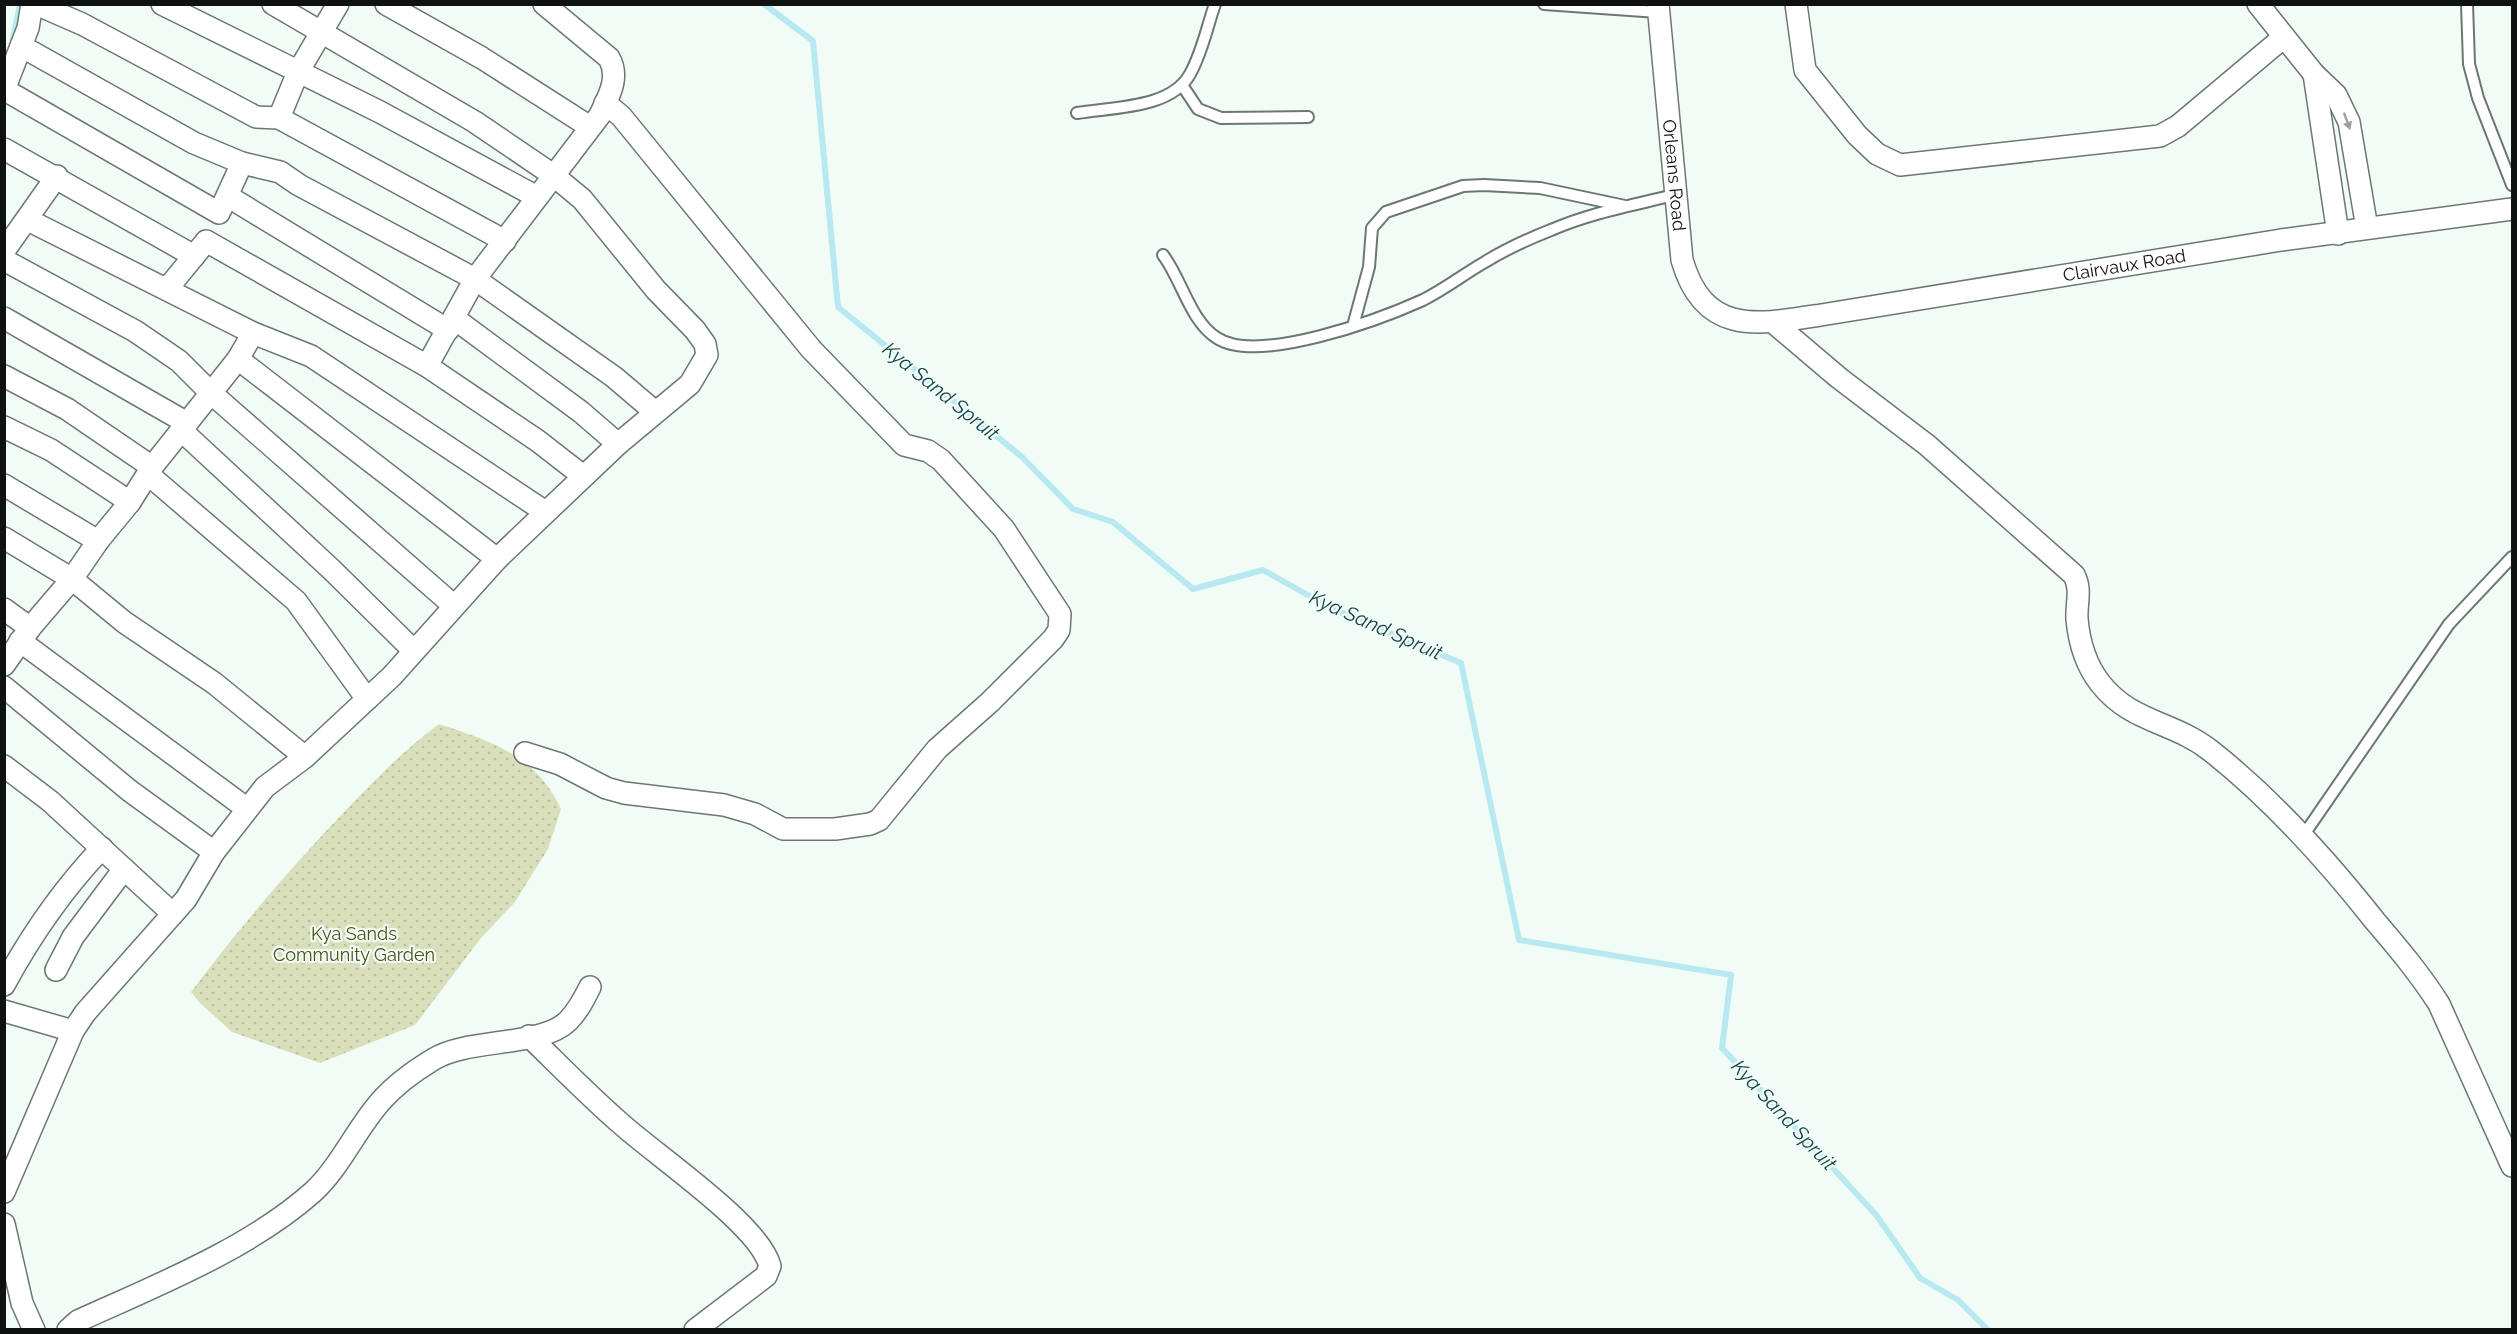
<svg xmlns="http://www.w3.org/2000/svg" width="2517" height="1334" font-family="Raleway,sans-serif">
	<defs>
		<pattern id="park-dots" width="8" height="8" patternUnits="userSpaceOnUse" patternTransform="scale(1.5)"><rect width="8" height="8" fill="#dadfbb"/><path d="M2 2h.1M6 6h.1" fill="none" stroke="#babea0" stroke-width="1.8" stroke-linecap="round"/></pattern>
	</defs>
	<rect width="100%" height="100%" fill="#f1fcf6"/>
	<path fill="url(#park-dots)" d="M439,724C492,742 535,754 561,809L548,849L515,902L481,938L415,1025L320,1063L232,1032L200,1003L191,992C240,927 292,866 348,808C377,778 405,749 439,724Z"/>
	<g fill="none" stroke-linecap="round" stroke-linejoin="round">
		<path stroke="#b8e9f0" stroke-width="6" d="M764,4L813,41L838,307L1022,457L1073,509L1113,522L1193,589L1263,570L1333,609L1461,663L1519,940L1731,975L1722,1048L1877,1216L1920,1278L1958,1300L1988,1330
			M13,39L20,4"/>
		<defs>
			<path id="service" d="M1544,4L1658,12
				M2467,4L2469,64L2478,98L2512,185
				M1182,85L1198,109L1221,118L1308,117
				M1077,113C1112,107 1171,109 1190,74C1202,53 1207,27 1215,4
				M1163,255C1182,280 1190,321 1217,338C1258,365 1381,319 1423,300C1445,289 1464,274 1485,262C1506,249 1528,239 1551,230C1590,213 1633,205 1674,195
				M1353,326L1369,267L1372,228L1386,212L1463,186L1484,185L1540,188L1625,206
				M2303,836L2449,624L2512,557"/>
			<g id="minor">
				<path d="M36,4L82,24L256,117L279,118L505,241"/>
				<path d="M162,4L380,112L537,197"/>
				<path d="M386,4L482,58L590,127"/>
				<path id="s1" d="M1658,4L1682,260C1704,336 1757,325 1821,315L2281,240L2512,209"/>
				<path d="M1796,4L1805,70L1857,135L1877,154L1900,165L2160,136L2178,126L2284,37"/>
				<path d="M2258,4L2314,74L2336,95L2349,122L2367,228"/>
				<path d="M21,46L194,143L242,163L280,172L299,185L475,279L614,377L654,411"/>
				<path d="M2314,74L2338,234"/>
				<path d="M4,90L28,28L32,4"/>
				<path d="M5,90L219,213"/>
				<path d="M279,118L298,72L338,4"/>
				<path d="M4,149L194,256"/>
				<path d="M229,197L448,330"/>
				<path d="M221,209L242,163"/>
				<path d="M28,220L253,333L311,356L544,511"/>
				<path d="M206,241L427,366L538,441L583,476"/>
				<path d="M4,251L57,176"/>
				<path d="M4,260L135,331L179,361L211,393L453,605"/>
				<path d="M167,289L203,245"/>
				<path d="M4,318L187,423"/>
				<path d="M455,319L581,412L618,444"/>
				<path d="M1773,322L1839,378L1927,445L2074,575C2082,590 2076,603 2077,619C2079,641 2086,665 2100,683C2131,723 2173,721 2211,751C2273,800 2326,859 2375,921C2398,948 2420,974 2439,1004L2512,1166"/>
				<path d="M238,359L497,559"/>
				<path d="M427,366L475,279L600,115C609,96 620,77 609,58L544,4"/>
				<path d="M4,376L67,409L152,467"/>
				<path d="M4,427L51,450L130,502"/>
				<path d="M182,431L331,569L413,650"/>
				<path d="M149,475L296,601L367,699"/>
				<path d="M4,485L98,541"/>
				<path d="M4,538L72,579L124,622L214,683L305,757"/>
				<path d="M4,609L30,628"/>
				<path d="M20,641L246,808"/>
				<path d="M4,665L30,628L72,579L98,541L130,502L152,467L238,359L253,333"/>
				<path d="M4,687L130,791L214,852"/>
				<path d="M525,753L560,764L606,788L624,793L724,805L755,814L783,829H835L870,824L879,820L937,749L990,702L1053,639L1059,630L1060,614L1004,529L941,460L928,451L904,445L811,349L621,116L605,103"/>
				<path d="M4,766L50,801L173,914"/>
				<path d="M56,970L73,937L124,869"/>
				<path d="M4,985C31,935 63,889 102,848"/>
				<path d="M4,1011L73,1031"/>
				<path d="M529,1036C559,1065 588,1095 619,1122C655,1155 759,1224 770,1266L766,1276L695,1330"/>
				<path d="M4,1192L73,1031L85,1013L186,899L214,852L265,787L305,757L392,676L497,559L618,444L690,384L707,355L705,344L695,330L656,290L582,199L553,175L475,122L273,4"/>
				<path d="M4,1224L22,1303L34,1330"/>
				<path d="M68,1330L78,1321C155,1286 249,1249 313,1192C341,1166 356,1129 381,1101C396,1084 414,1071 434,1059C468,1038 542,1047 568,1021C578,1011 584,999 590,987"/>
			</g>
		</defs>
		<use href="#service" stroke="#6d7772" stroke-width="14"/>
		<use href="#minor" stroke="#6d7772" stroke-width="24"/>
		<use href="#service" stroke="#fff" stroke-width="10"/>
		<use href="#minor" stroke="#fff" stroke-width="21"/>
	</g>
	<defs><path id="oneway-solid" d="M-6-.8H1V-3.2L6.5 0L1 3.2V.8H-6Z" transform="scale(1.5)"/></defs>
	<use fill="#9fa09f" href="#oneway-solid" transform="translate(2347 121) rotate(70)"/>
	<g text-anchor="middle" stroke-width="4.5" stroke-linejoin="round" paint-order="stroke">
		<g font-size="18" fill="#0f1210" stroke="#f1fcf6">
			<text dy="6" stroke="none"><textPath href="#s1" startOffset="172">Orleans Road</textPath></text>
			<text dy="6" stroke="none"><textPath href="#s1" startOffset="735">Clairvaux Road</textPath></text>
		</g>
		<g font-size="18" fill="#4c5115" stroke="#f1fcf6">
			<text x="354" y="940">Kya Sands<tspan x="354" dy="21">Community Garden</tspan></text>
		</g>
		<g font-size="20" font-style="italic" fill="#17434a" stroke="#f1fcf6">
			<text transform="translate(941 391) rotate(39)" y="7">Kya Sand Spruit</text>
			<text transform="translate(1376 625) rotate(24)" y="7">Kya Sand Spruit</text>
			<text transform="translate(1784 1115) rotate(47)" y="7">Kya Sand Spruit</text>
		</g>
	</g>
	<rect width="2517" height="1334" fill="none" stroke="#0f1210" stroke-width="12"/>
</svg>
